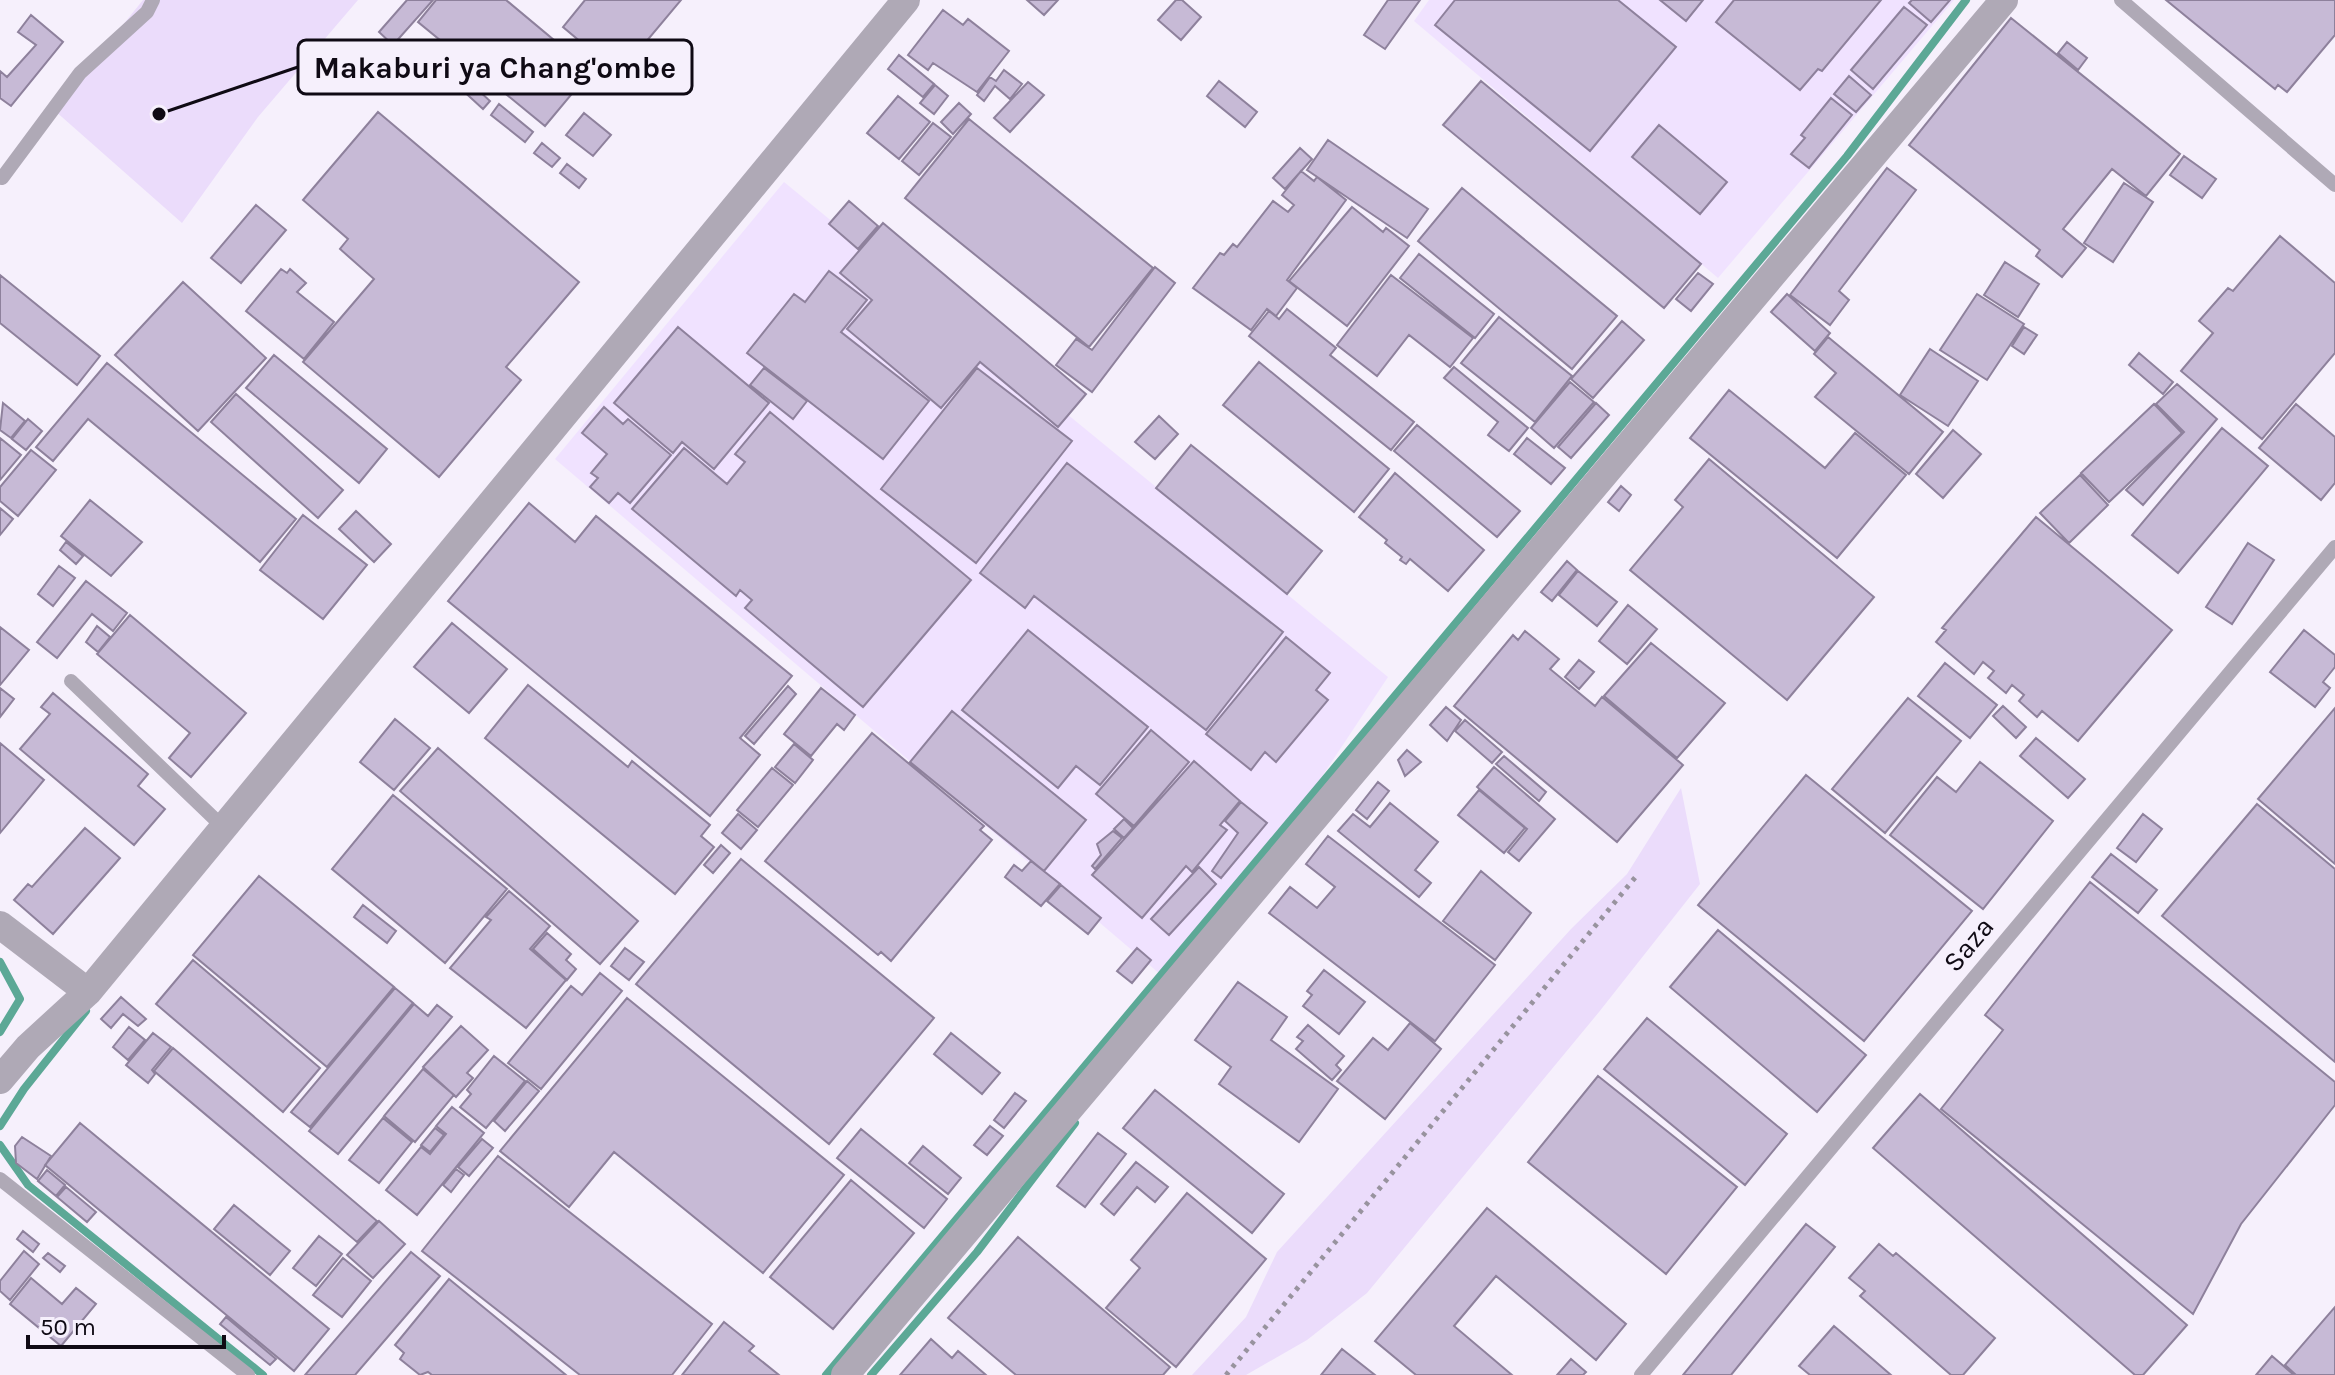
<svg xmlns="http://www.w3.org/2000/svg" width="2335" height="1375" font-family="Karla,sans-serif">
	<rect width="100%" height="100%" fill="#f6f0fc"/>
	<path fill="#f0e2ff" d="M1429,0H1954L1718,278L1414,21Z
		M784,182L1388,677L1289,826L1167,980L555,459Z"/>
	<path fill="#ebdcfb" d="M143,0H358L258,117L182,223L54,110Z
		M1681,788L1700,884L1599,1012L1367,1293L1307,1340L1246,1375H1192L1246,1317L1277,1252L1571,929L1627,874Z"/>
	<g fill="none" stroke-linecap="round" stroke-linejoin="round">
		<path stroke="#5ca896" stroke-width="8" d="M0,962L20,999L0,1032
			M0,1126L24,1089L86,1011
			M0,1145L28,1185L263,1375
			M826,1375L1847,156L1966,0
			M871,1375L977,1252L1075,1123"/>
	</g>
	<path fill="#c7bad6" stroke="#8e819c" stroke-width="2" d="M407,0H433L393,45L379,32Z
		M436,0H506L591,71L545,126L418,22Z
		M585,0H681L619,74L563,27Z
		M1027,0H1058L1044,15Z
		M1176,0H1182L1201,17L1181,40L1158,20Z
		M1388,0H1420L1385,49L1364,35Z
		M1455,0H1618L1676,47L1590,151L1435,25Z
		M1660,0H1703L1686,21Z
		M1734,0H1881L1822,71L1818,69L1800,90L1716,22Z
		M1912,0H1950L1931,22L1909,3Z
		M2166,0H2335V35L2287,92L2278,85L2275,89Z
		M1904,7L1927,25L1873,89L1851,70Z
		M943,10L963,25L968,19L1009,51L977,92L933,63L928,70L908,55Z
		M31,15L63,42L11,106L0,98V71L7,77L36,45L18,32Z
		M2011,18L2180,154L2146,196L2112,169L2063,229L2086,248L2062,277L2036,256L2040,250L1909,145Z
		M2067,42L2087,58L2078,70L2058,53Z
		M899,55L934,84L923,97L888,69Z
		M454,68L490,101L483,109L447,76Z
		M1004,70L1022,84L1010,99L995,86L984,101L977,95L990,77L996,81Z
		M1849,76L1871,95L1856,112L1834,94Z
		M1219,81L1257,112L1245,127L1207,96Z
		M1481,81L1701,264L1664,308L1443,125Z
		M1028,82L1044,95L1010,132L994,118Z
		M935,85L948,96L934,114L920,103Z
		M898,96L930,122L899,159L867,133Z
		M1831,98L1852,115L1809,168L1791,154L1805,138L1801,135Z
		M959,103L971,114L953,134L941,122Z
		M499,104L533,132L525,142L491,115Z
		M378,112L579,282L506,367L521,380L439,477L303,362L374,279L340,249L348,239L303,200Z
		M584,113L611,135L593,156L566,135Z
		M969,119L1153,268L1089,347L905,198Z
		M933,123L951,137L919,175L902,161Z
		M1659,125L1727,182L1700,214L1632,157Z
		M1328,140L1428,209L1407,238L1307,170Z
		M542,143L560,158L552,167L534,153Z
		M1300,148L1312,159L1285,189L1273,178Z
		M2184,156L2216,179L2202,198L2170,175Z
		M567,164L586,179L579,188L560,173Z
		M1887,168L1916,190L1839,291L1849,300L1830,325L1790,295Z
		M1301,171L1314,181L1317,177L1346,200L1287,280L1297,288L1276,316L1267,309L1251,330L1193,288L1220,253L1224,255L1233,244L1237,247L1273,201L1288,212L1294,205L1282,195Z
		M2124,183L2153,202L2113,262L2084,243Z
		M1462,188L1617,316L1572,369L1418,241Z
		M849,201L878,226L858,249L829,224Z
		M256,205L286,230L241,283L211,258Z
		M1352,207L1383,232L1386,228L1409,246L1347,326L1289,281Z
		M883,223L1086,394L1058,427L980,362L941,408L847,329L872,300L840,273Z
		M2280,236L2335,283V353L2262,439L2181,371L2213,333L2199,321L2228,288L2233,291Z
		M1419,254L1494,314L1475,338L1400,278Z
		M2005,262L2039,284L2018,317L1984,295Z
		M1155,267L1175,283L1092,392L1056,365L1076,339L1092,350Z
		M281,269L287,273L290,269L306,283L297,292L334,322L304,359L246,311Z
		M829,271L867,300L841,332L929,401L883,459L747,353L794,294L805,302Z
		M1698,273L1713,284L1691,311L1676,299Z
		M0,275L100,356L77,385L0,323Z
		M1391,275L1473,338L1450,367L1409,335L1377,376L1337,345Z
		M183,282L266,358L198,431L115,355Z
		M1787,294L1830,333L1815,351L1771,312Z
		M1977,294L2024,324L1987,380L1940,350Z
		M1287,309L1336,348L1330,355L1414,422L1391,450L1249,336L1269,311L1279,319Z
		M1499,317L1572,376L1535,422L1461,363Z
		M1622,321L1644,340L1593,398L1571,379Z
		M678,327L769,403L714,469L682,442L673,453L614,403Z
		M2024,327L2037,335L2024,354L2012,346Z
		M1828,337L1943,432L1909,474L1815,397L1836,373L1814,354Z
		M1930,349L1978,381L1948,426L1900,395Z
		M2139,353L2173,382L2163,394L2129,365Z
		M274,355L387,449L359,483L246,388Z
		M1259,362L1389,469L1354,512L1223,405Z
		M107,363L296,519L260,562L88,419L53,461L36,447Z
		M1454,367L1528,428L1509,451L1488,435L1498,422L1444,378Z
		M764,368L807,401L793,419L750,385Z
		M977,368L1072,441L976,563L881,489Z
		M1570,382L1594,402L1554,448L1531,428Z
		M2177,384L2217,419L2143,505L2126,490L2184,432L2156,404Z
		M1729,390L1825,468L1855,433L1906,475L1837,558L1690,438Z
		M236,394L343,490L318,518L211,422Z
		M3,403L25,421L11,438L0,430Z
		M1596,403L1609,415L1571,458L1558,447Z
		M2154,404L2182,433L2109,502L2081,473Z
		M2296,404L2335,437V483L2321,500L2259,448Z
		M604,407L623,424L628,419L671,455L630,503L618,493L609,503L590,487L598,478L591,473L607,454L582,433Z
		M770,412L971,580L863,707L745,608L752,600L740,590L736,596L632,509L684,448L727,484L745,462L735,454Z
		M1159,416L1178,434L1155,459L1135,442Z
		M28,419L42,431L26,450L12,439Z
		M1417,425L1520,511L1497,537L1394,451Z
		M2222,428L2268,466L2178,573L2132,535Z
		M1953,430L1981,454L1943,498L1916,474Z
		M0,438L21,455L0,480Z
		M1527,438L1565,468L1551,484L1514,454Z
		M1191,445L1322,551L1287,594L1156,488Z
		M31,450L56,470L18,516L0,501V487Z
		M1709,459L1874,597L1787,700L1630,570L1683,507L1675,500Z
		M1067,463L1283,632L1206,730L1034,596L1025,608L980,573Z
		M1395,473L1484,550L1448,591L1410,559L1406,564L1400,560L1402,557L1385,543L1387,540L1359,517Z
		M2080,475L2108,505L2069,543L2040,513Z
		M1621,486L1631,495L1619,511L1608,502Z
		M90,500L142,542L111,576L61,536Z
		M529,503L575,542L596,516L792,676L740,738L760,755L710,816L448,601Z
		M0,508L13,519L0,535Z
		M356,511L391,544L374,562L339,529Z
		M303,515L367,565L323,619L260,570Z
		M2036,517L2172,630L2078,741L2042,711L2037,717L2019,701L2024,695L2012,685L2006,693L1988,678L1994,671L1983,662L1974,674L1936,642L1946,630L1942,628Z
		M66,542L83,556L76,564L60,550Z
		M2248,543L2274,560L2232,624L2206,607Z
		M1567,561L1577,570L1552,601L1541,592Z
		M59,566L75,578L53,606L38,594Z
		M1578,571L1617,602L1597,626L1559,595Z
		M86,581L127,613L113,631L92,614L57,658L37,642Z
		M1628,605L1657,629L1627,664L1599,641Z
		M130,615L246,713L191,777L169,758L190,733L97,654Z
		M452,623L507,669L469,713L414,667Z
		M97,626L110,637L98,652L86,642Z
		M0,627L29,650L0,685Z
		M1028,630L1148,727L1100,785L1076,766L1058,788L962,710Z
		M2304,630L2335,655V667L2323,682L2330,688L2315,707L2270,672Z
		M1525,631L1559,659L1550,669L1595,706L1602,697L1683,765L1617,842L1454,706L1513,635L1518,640Z
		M1286,637L1330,673L1316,690L1328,700L1276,762L1265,752L1251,770L1206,734Z
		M1651,643L1725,703L1677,758L1604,696Z
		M1579,660L1594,672L1579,689L1565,677Z
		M1945,663L1997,705L1970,738L1918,696Z
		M528,685L628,767L632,761L710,825L701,836L714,847L675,894L485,738Z
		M788,686L796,694L754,744L745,736Z
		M0,688L14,699L0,717Z
		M821,688L855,715L844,730L837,724L811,756L784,734Z
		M53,693L148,774L138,786L165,809L134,845L20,749L50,714L41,707Z
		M1908,698L1961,741L1885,833L1832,789Z
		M2003,706L2026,727L2016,738L1993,716Z
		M1446,707L1461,720L1447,741L1430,725Z
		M2335,708V864L2258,799Z
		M952,711L1086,820L1044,871L910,762Z
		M395,719L430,748L394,790L360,762Z
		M1465,720L1502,752L1492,763L1455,731Z
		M1151,730L1189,762L1134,826L1096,794Z
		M872,733L984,826L980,830L992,840L891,961L881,952L878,955L765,861Z
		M2036,738L2085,779L2068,798L2020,756Z
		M0,743L44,780L0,833Z
		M794,744L813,760L795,783L775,767Z
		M438,748L638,921L600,964L400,791Z
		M1407,750L1421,762L1405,776L1398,760Z
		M1504,756L1546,792L1539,801L1496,764Z
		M1194,761L1240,801L1220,825L1227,830L1192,872L1186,866L1142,918L1092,875Z
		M1980,762L2053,821L1983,909L1890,835L1937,777L1956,792Z
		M1494,767L1555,819L1519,861L1508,852L1527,829L1477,787Z
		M772,768L793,785L758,827L737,810Z
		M1806,775L1972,911L1864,1041L1698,905Z
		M1378,782L1389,791L1367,819L1356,810Z
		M1479,790L1525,828L1504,853L1458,815Z
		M393,795L507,889L445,963L332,869Z
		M1241,802L1267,823L1221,878L1212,871L1238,833L1225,821Z
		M1390,803L1438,842L1415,870L1431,883L1419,897L1338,831L1353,814L1370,827Z
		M2257,804L2335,869V1062L2162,916Z
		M738,814L757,830L741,849L722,833Z
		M2143,814L2162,829L2136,862L2117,848Z
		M1124,819L1133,828L1124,838L1114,829Z
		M85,828L120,858L53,934L14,900L28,884L32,887Z
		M1113,831L1122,838L1095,869L1092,866L1101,855L1097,844Z
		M1328,836L1495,965L1435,1041L1269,913L1290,887L1317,908L1335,887L1306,864Z
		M721,845L730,853L713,873L704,865Z
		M2111,854L2157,890L2138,913L2092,877Z
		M741,859L934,1018L829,1144L636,984Z
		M1031,861L1060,884L1041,906L1005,877L1014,865L1022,871Z
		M1199,867L1216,884L1169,935L1151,919Z
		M1481,871L1531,913L1495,960L1443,921Z
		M259,876L394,987L327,1067L193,955Z
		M2090,882L2335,1082V1105L2241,1224L2193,1314L1941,1109L2003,1030L1985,1015Z
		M1061,885L1101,918L1088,934L1047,901Z
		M509,891L550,926L530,949L566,980L526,1028L450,968L491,920L486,917Z
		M363,905L396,931L387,943L354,917Z
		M1718,930L1866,1055L1817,1112L1670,987Z
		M547,933L571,954L566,960L576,969L567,980L533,949Z
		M625,948L644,962L629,980L611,966Z
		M1137,948L1151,960L1132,983L1117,971Z
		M193,960L320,1068L283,1112L156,1004Z
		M1324,970L1365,1002L1339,1034L1303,1006L1312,995L1307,991Z
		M600,973L622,991L541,1089L508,1063L571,986L582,995Z
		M1238,982L1287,1017L1271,1040L1338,1089L1299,1142L1219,1084L1231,1067L1195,1040Z
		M395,988L413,1003L310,1127L291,1112Z
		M121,997L146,1019L138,1026L123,1014L111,1028L101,1019Z
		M627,998L844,1175L763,1273L614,1152L569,1207L500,1151Z
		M414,1004L428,1016L437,1005L452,1017L338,1154L309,1131Z
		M1647,1018L1787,1134L1745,1185L1604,1069Z
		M1410,1023L1441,1049L1385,1119L1337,1081L1373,1038L1388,1050Z
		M1308,1025L1344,1056L1336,1065L1341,1070L1332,1080L1296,1049L1303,1041L1297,1037Z
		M461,1026L488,1050L467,1073L473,1078L456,1097L423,1067Z
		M129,1027L145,1040L128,1060L113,1047Z
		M153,1033L171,1047L152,1070L155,1074L148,1083L126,1065Z
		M951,1033L1000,1073L982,1094L934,1054Z
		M173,1048L377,1221L357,1242L154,1071Z
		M494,1056L525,1081L486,1128L460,1107L471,1094L467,1090Z
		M423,1069L454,1095L415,1142L384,1116Z
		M1598,1076L1737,1187L1666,1274L1528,1162Z
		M527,1081L539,1091L505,1131L494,1121Z
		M1155,1090L1284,1194L1252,1233L1123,1128Z
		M1015,1093L1026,1101L1004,1128L994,1120Z
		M1920,1094L2187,1325L2143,1375H2135L1873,1148Z
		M452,1107L484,1133L417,1215L386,1190L421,1147L430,1154L446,1134L436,1126Z
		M383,1118L412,1142L379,1183L349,1160Z
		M80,1123L329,1329L294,1371L45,1165Z
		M990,1126L1003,1136L987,1155L974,1145Z
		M435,1128L444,1135L430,1152L421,1145Z
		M861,1129L947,1199L924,1228L837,1158Z
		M1098,1133L1126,1154L1085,1207L1057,1186Z
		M22,1137L51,1156L37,1179L16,1163L15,1146Z
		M482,1139L493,1148L469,1176L458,1167Z
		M923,1146L961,1178L948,1194L909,1163Z
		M498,1156L712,1324L672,1375H580L422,1251Z
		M1136,1162L1168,1187L1155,1202L1137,1187L1114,1215L1101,1204Z
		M456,1169L464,1175L451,1192L443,1185Z
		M47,1170L65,1185L56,1196L38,1181Z
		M851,1180L914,1233L833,1329L770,1277Z
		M66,1187L96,1212L87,1222L57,1197Z
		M1187,1193L1266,1259L1176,1367L1106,1308L1140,1268L1131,1260Z
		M234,1205L290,1251L270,1275L214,1229Z
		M1487,1208L1626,1324L1596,1360L1496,1276L1454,1326L1512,1375H1416L1375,1341Z
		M379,1221L405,1244L373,1278L347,1255Z
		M1806,1224L1835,1247L1731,1375H1683Z
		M23,1231L39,1244L33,1252L17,1239Z
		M319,1236L342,1254L316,1286L293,1268Z
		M1018,1237L1170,1367L1163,1375H1016L948,1318Z
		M1879,1244L1893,1256L1896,1253L1995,1338L1963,1375H1951L1860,1296L1865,1291L1849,1278Z
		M24,1251L39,1264L10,1300L0,1291V1281Z
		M411,1252L440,1276L355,1375H305Z
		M48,1253L65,1266L60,1272L43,1258Z
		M343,1258L371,1281L342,1317L313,1295Z
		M31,1278L62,1304L76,1288L96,1304L61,1346L10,1304Z
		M449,1279L566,1375H432L428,1372L420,1375L400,1359L404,1353L395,1345Z
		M2335,1307V1375H2296L2285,1365Z
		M226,1317L276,1359L270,1365L220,1324Z
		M724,1322L754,1346L749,1351L779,1375H682Z
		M1834,1326L1891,1375H1810L1799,1366Z
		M931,1339L952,1358L958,1351L986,1375H900Z
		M1342,1349L1375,1375H1321Z
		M2272,1356L2294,1375H2256Z
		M1571,1359L1586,1372L1583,1375H1557Z"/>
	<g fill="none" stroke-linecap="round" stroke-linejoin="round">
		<path stroke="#98939e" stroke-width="5" stroke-dasharray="4 6" stroke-linecap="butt" d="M1226,1375L1638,874"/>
		<path stroke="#afa9b6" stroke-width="14" d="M2121,0L2335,185
			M2,178L80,73L147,12L153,0
			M71,681L222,826
			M0,1179L248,1375
			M1641,1375L2335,547"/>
		<path stroke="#afa9b6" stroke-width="28" d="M0,925L88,992
			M0,1080L28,1047L88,992L906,0
			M845,1375L2004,0"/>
	</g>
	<g text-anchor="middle" stroke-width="8" stroke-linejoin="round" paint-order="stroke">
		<g font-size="28" fill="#0f0a14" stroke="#f6f0fc">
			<text transform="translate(1968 944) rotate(-50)" y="10">Saza</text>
		</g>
	</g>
	<path fill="none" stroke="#0f0a14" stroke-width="3" d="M159 114L298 67"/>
	<circle fill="#0f0a14" stroke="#f6f0fc" stroke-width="3" cx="159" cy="114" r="8"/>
	<rect fill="#f6f0fc" stroke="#0f0a14" stroke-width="3" x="298" y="40" width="394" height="54" rx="8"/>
	<g font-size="30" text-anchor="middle" font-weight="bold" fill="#0f0a14">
		<text x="495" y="78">Makaburi ya Chang'ombe</text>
	</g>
	<path d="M28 1335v12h196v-12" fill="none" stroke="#0f0a14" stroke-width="4"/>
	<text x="40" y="1335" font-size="24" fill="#0f0a14" stroke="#f6f0fc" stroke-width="6" paint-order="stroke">50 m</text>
</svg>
